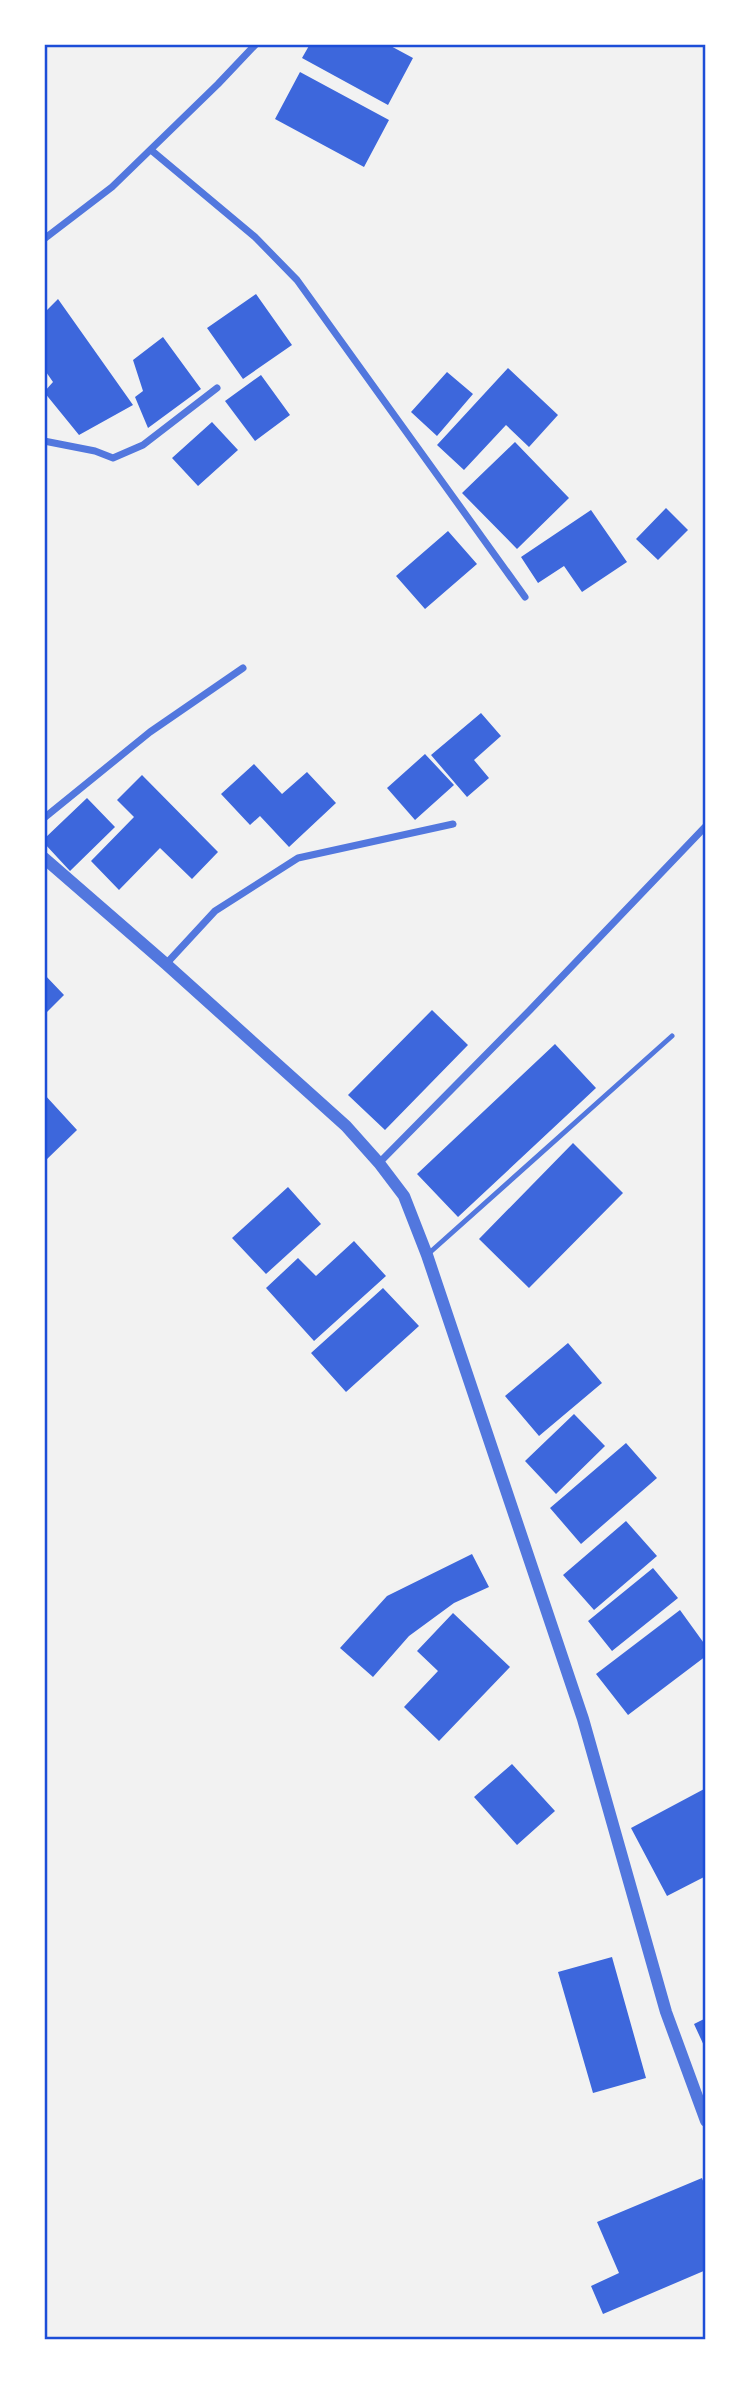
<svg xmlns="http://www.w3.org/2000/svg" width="750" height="2384" font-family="Lato,sans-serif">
	<rect width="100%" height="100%" fill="#f2f2f2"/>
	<path fill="#3d67dc" d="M310,44H387L413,58L388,105L302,58Z
		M300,72L389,120L364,167L275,119Z
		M256,294L292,345L243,379L207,328Z
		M58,299L133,405L79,435L44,392L53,382L44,369V313Z
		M163,337L201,389L148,428L135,397L143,391L133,360Z
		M508,368L558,415L529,447L506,425L464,470L437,445Z
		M447,372L473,394L437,436L411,412Z
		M261,375L290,415L255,441L225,401Z
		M212,422L238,450L198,486L172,458Z
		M515,442L569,498L517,549L462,493Z
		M666,508L688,530L658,560L636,539Z
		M591,510L627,562L582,592L564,566L538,583L521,557Z
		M448,531L477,564L425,609L396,576Z
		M481,713L501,736L474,760L489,778L467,797L431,755Z
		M425,754L454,785L415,820L387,788Z
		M254,764L282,794L307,772L336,803L289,847L260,816L250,825L221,794Z
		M142,775L218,852L192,879L160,848L119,890L91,861L134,817L117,800Z
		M87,798L115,827L70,871L44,843V839Z
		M44,974L64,995L44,1015Z
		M432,1010L468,1045L385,1130L348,1095Z
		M555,1044L596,1088L458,1217L417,1174Z
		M44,1094L77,1130L44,1162Z
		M573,1143L623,1193L529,1288L479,1239Z
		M288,1187L321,1224L266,1274L232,1238Z
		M354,1241L386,1276L314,1341L266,1288L298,1258L316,1276Z
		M383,1288L419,1326L346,1392L311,1353Z
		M568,1343L602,1383L539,1436L505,1396Z
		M574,1414L605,1446L556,1494L525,1461Z
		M626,1443L657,1478L581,1544L550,1508Z
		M626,1521L657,1556L594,1610L563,1575Z
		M472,1554L489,1587L454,1603L409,1636L373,1677L340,1648L387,1596Z
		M653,1568L678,1598L612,1651L588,1621Z
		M680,1610L706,1646V1656L628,1715L596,1674Z
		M453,1613L510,1667L439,1741L404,1707L438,1671L417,1651Z
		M512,1764L555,1811L517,1845L474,1797Z
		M706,1788V1876L667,1896L631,1828Z
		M612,1957L646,2078L593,2093L558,1972Z
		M706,2018V2050L694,2024Z
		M702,2178L706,2189V2270L603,2314L591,2286L619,2273L597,2222Z"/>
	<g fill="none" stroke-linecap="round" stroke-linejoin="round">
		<path stroke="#5277de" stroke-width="5" d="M427,1255L672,1036"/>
		<path stroke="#5277de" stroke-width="7" d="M151,150L255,237L297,280L525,597
			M44,239L112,187L218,84L256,44
			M44,441L95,451L113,458L143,445L217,388
			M44,818L150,732L243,668
			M166,964L215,911L298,858L453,824
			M379,1163L530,1010L706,826"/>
		<path stroke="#5277de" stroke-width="12" d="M44,858L166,964L346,1126L379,1163L404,1196L427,1255L583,1719L666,2012L706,2121"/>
	</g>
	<rect width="750" height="2384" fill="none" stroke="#ffffff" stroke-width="91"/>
	<rect x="46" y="46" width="658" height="2292" fill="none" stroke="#1d4ed8" stroke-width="2.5"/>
</svg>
